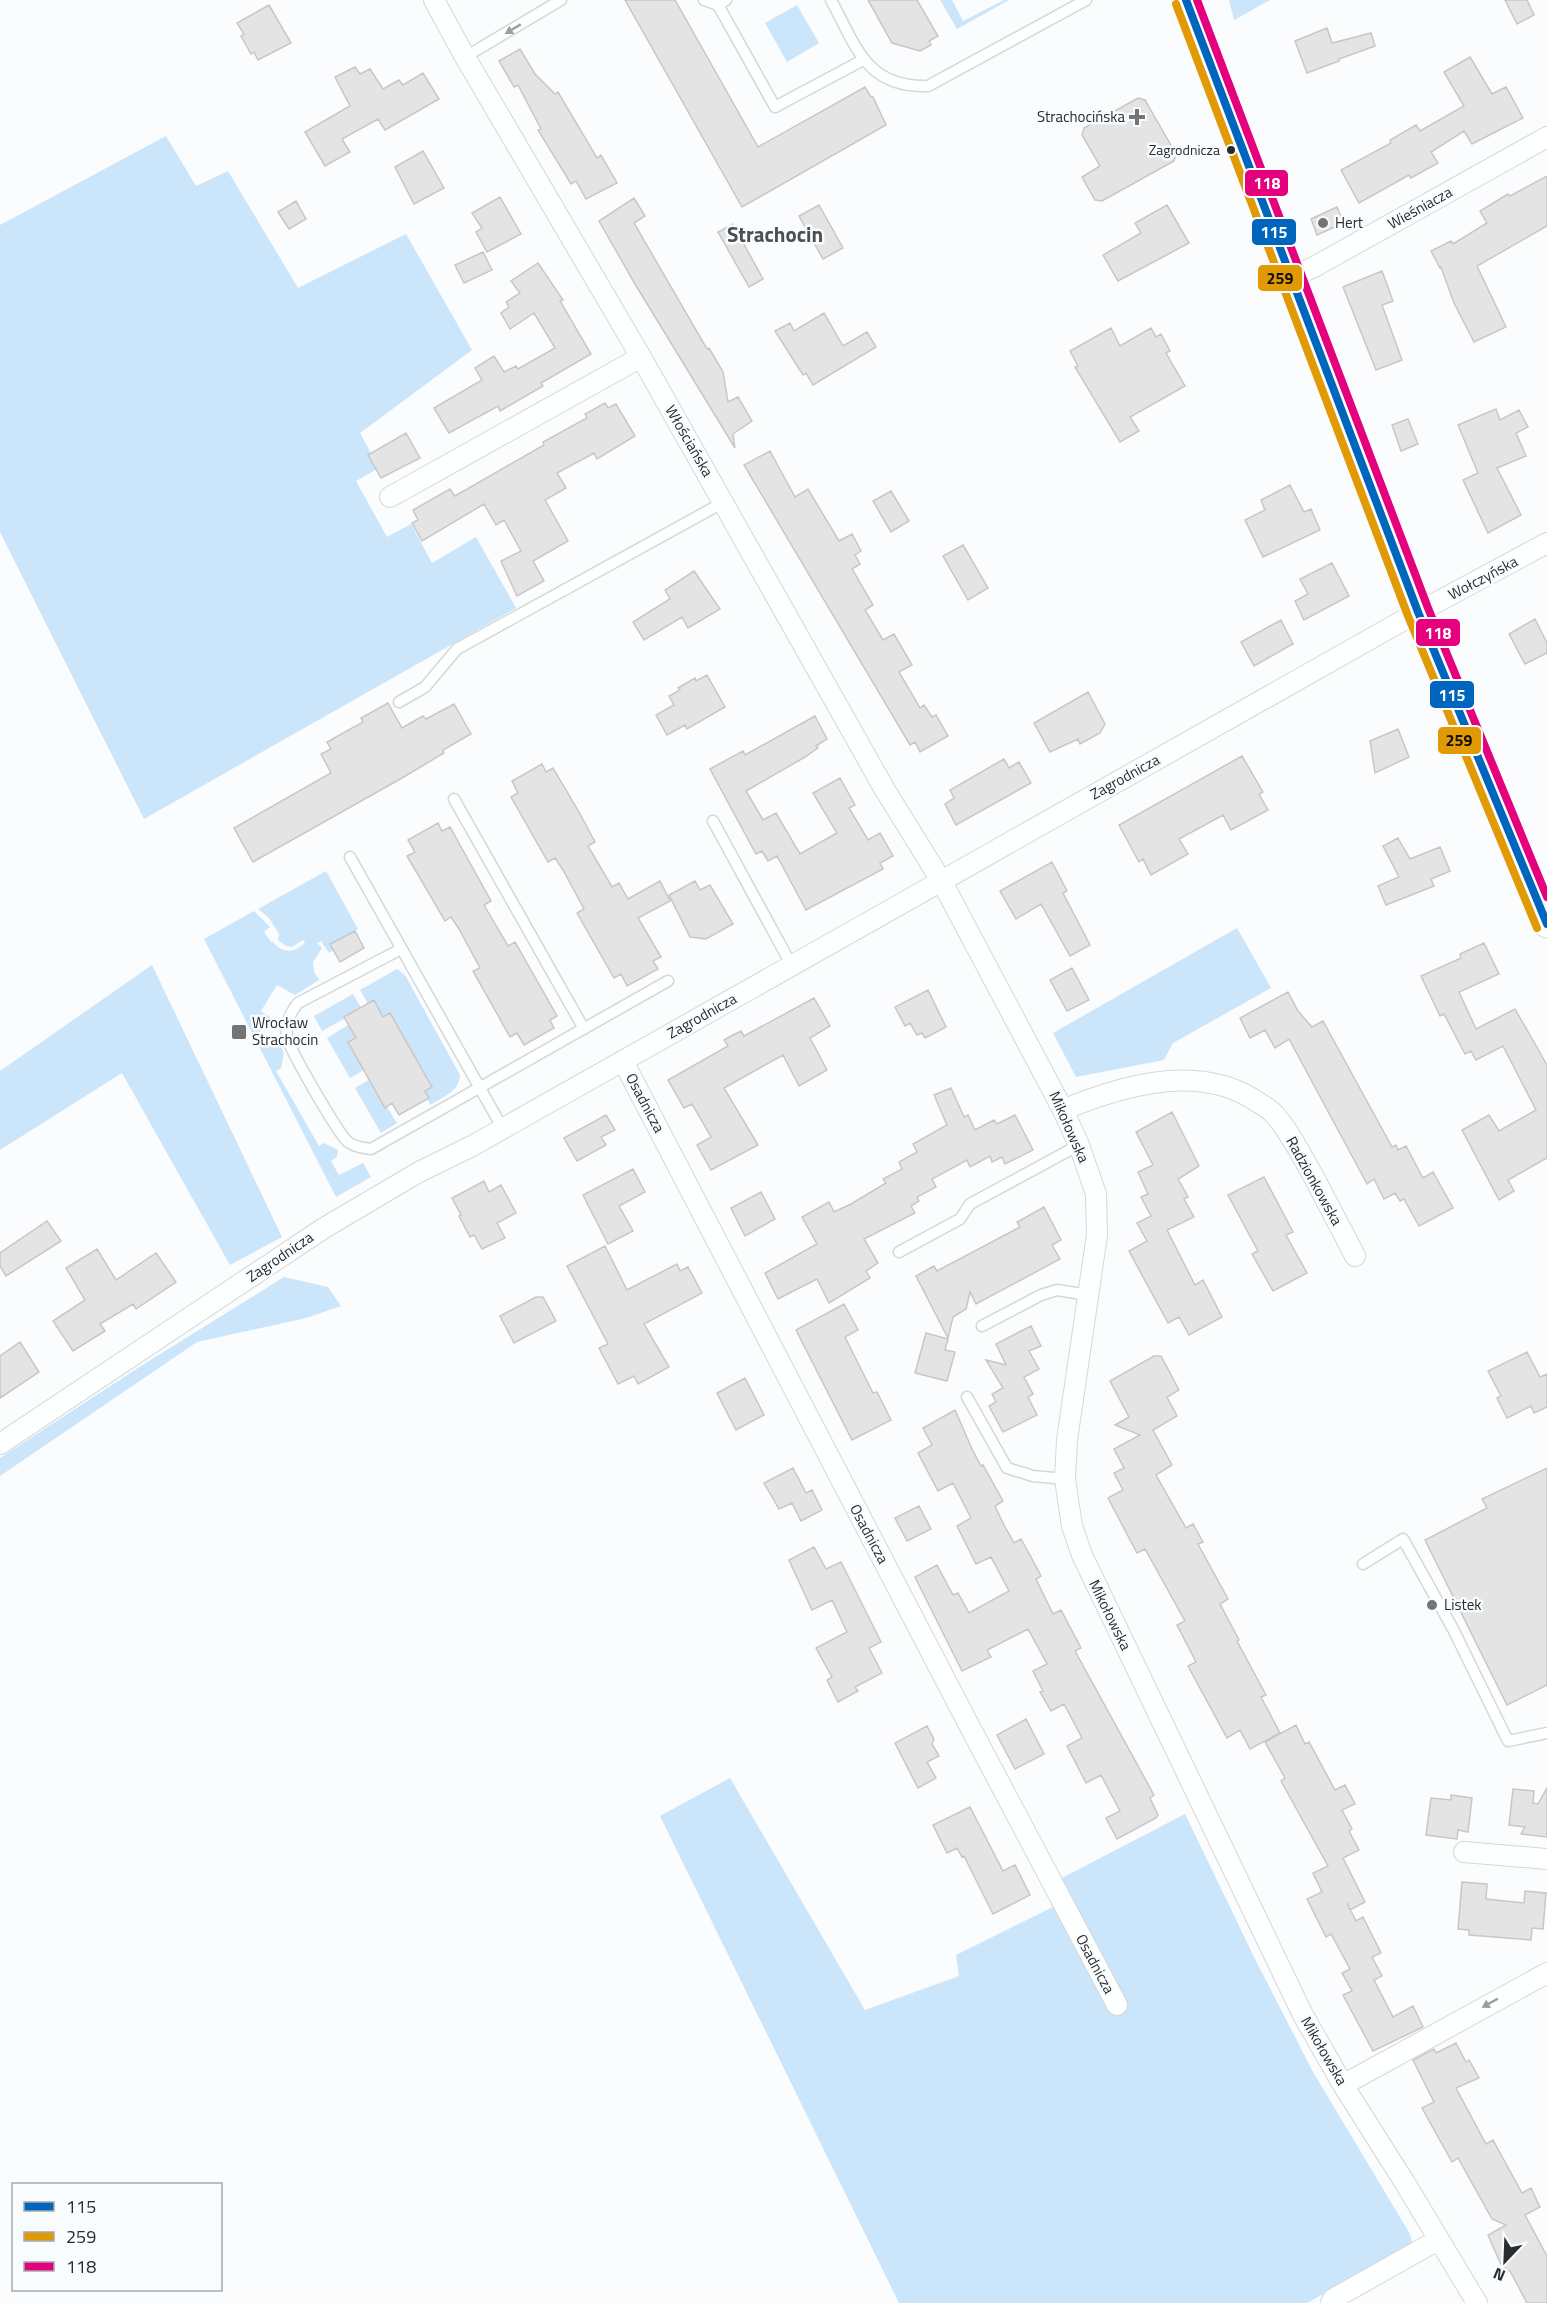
<svg xmlns="http://www.w3.org/2000/svg" width="1547" height="2303" font-family="'Titillium Web',sans-serif">
	<rect width="100%" height="100%" fill="#fafcfd"/>
	<path fill="#cbe5fb" d="M940,0H952L963,21L1004,0H1009L957,29Z
		M1229,0H1270L1234,20Z
		M797,5L819,43L787,62L765,23Z
		M166,136L196,186L228,171L298,288L406,234L472,350L360,433L379,468L356,481L387,537L411,524L432,563L476,537L516,608L144,819L0,532V225Z
		M326,871L358,929L331,944L334,950L329,953L321,941L317,943L322,948L313,962L314,972L319,980L295,995L277,985L261,1011L278,1022V1025H260L261,1040H278L284,1053L281,1068L276,1071L319,1146L324,1143L338,1150L337,1157L331,1161L339,1175L363,1163L371,1177L336,1197L204,939L254,911L270,927L264,932L271,942H273C283,954 294,953 305,943L303,940L292,947L286,946L278,940L279,934L269,918L258,909Z
		M1237,928L1271,988L1173,1043L1164,1060L1076,1077L1053,1033Z
		M152,965L282,1237L230,1265L122,1073L0,1150V1071Z
		M397,969L405,975L460,1075C459,1092 443,1097 430,1105L425,1091L432,1086L415,1056L409,1060L407,1043L390,1013L383,1016L374,1001L368,1004L360,990Z
		M353,994L362,1009L322,1031L314,1016Z
		M348,1025L355,1038L348,1043L364,1070L350,1078L327,1038Z
		M369,1080L385,1107H387L397,1123L381,1133L355,1088Z
		M284,1277L328,1287L341,1306L306,1318L197,1342L0,1476V1458L141,1366Z
		M730,1778L865,2010L959,1976L956,1955L1069,1899L1060,1879L1185,1814L1255,1959L1313,2072L1410,2234L1412,2242L1405,2249L1307,2303H899L660,1816Z"/>
	<path fill="#e4e4e5" stroke="#c7c7c8" stroke-width="1.5" d="M625,0H675L758,147L865,87L871,97H873L886,125L742,207Z
		M868,0H917L938,36L929,41L931,45L920,51L892,43Z
		M1505,0H1527L1534,15L1517,24Z
		M269,5L291,43L258,60L254,52L251,54L241,36L244,34L237,23Z
		M1327,28L1332,43L1371,33L1375,46L1339,59V61L1307,73L1295,41Z
		M520,49L535,74L555,94L558,92L597,158L601,155L617,183L586,199L576,181L571,184L538,130L541,129L518,85L514,87L499,61Z
		M1470,57L1492,94L1506,87L1523,118L1472,144L1464,131L1431,152L1438,163L1411,178L1409,175L1359,203L1341,170L1391,143L1390,140L1416,125L1420,131L1464,106L1444,72Z
		M355,67L360,74L370,69L383,89L399,80L403,85L423,73L439,99L385,130L378,119L342,139L350,152L325,166L305,132L350,106L335,77Z
		M1138,98L1145,100L1176,154L1174,161L1102,201L1095,200L1082,177L1100,166L1082,135L1084,128Z
		M423,151L444,188L414,204L395,167Z
		M1547,176V226L1477,266L1506,327L1474,342L1454,303L1441,267L1440,268L1431,251L1451,241L1453,244L1487,223L1480,211L1508,194L1510,196Z
		M500,197L521,234L487,252L476,232L482,228L472,213Z
		M634,198L645,216L634,223L707,349L709,348L723,372L728,402L738,397L752,421L733,434L735,448L635,284L599,221Z
		M296,201L306,219L289,229L278,212Z
		M819,205L843,248L823,259L799,216Z
		M1167,205L1189,243L1118,281L1103,255L1141,233L1135,223Z
		M1337,207L1344,223L1317,235L1311,219Z
		M733,224L763,279L749,287L718,232Z
		M483,252L492,270L464,283L455,265Z
		M538,263L563,300L560,301L591,354L541,383L543,386L500,411L498,406L449,433L434,408L482,380L475,368L494,356L504,372L516,366L518,369L555,348L534,313L510,329L501,313L509,307L506,302L520,293L511,281Z
		M1382,271L1393,301L1382,305L1402,360L1376,370L1343,287Z
		M824,313L843,346L867,332L876,347L813,385L806,373L803,375L775,331L790,323L794,331Z
		M1111,328L1120,346L1151,328L1156,337L1161,334L1170,351L1166,353L1185,386L1130,417L1139,431L1120,442L1075,367L1078,366L1070,351Z
		M605,403L608,408L616,404L635,436L597,459L594,453L557,473L566,488L545,500L568,541L533,561L544,581L517,596L501,561L521,551L504,520L496,525L484,504L422,541L412,523L418,520L413,510L450,489L455,496L544,445L543,442L587,418L585,414Z
		M1496,409L1500,420L1519,410L1528,427L1516,433L1526,456L1497,468L1521,515L1488,533L1463,480L1478,473L1458,425Z
		M1408,419L1418,444L1401,451L1392,425Z
		M406,433L420,458L381,478L368,455Z
		M770,451L795,497L808,489L839,541L852,534L861,551L855,555L860,564L852,569L873,605L865,610L883,640L894,634L912,665L899,672L920,708L924,705L932,717L936,715L948,736L920,752L915,742L910,745L744,465Z
		M1290,485L1304,512L1311,509L1320,530L1263,557L1245,520L1265,510L1261,500Z
		M891,491L909,521L891,532L873,501Z
		M963,545L988,588L968,600L943,556Z
		M1332,563L1349,596L1304,620L1295,601L1308,594L1300,579Z
		M694,571L720,609L688,628L682,617L644,640L633,622L670,599L665,590Z
		M1535,619L1547,643V653L1525,664L1509,634Z
		M1281,620L1293,644L1254,666L1241,642Z
		M707,675L725,707L687,729L685,725L667,735L656,715L674,705L669,696L680,690L678,688L695,678L696,681Z
		M1088,692L1105,724L1100,733L1080,744L1078,739L1050,752L1034,723Z
		M388,703L402,728L423,716L426,719L454,704L471,734L443,750L444,753L402,778L253,862L234,828L331,773L321,754L331,749L327,742L363,722L361,718Z
		M815,716L827,739L816,746L818,748L805,757L746,791L763,820L776,813L800,854L837,833L813,793L840,778L855,805L849,808L868,840L880,833L893,856L880,863L883,869L806,910L777,856L768,861L762,851L756,854L710,769L743,751L745,755Z
		M1398,729L1409,757L1375,773L1370,741Z
		M1242,756L1263,792L1259,794L1268,810L1231,830L1223,815L1179,839L1188,854L1151,875L1143,859L1139,862L1119,825Z
		M1004,759L1009,768L1019,762L1031,783L956,825L945,804L954,798L950,790Z
		M542,764L546,772L553,768L579,812L595,842L588,846L612,887L619,883L628,899L660,881L670,901L638,918L661,957L653,961L658,969L627,986L621,974L614,978L577,913L584,909L563,870L555,858L548,862L511,797L518,793L512,781Z
		M438,823L442,831L450,827L491,901L484,905L488,912L508,946L515,942L557,1016L550,1020L554,1028L524,1045L517,1033L510,1037L473,971L480,968L459,929L451,917L445,921L407,856L415,852L408,840Z
		M1398,838L1410,859L1440,847L1450,871L1431,879L1434,886L1386,905L1378,886L1399,877L1383,846Z
		M1052,862L1067,891L1063,893L1090,945L1070,956L1041,904L1016,919L1000,891Z
		M695,881L700,890L710,885L733,924L706,939L690,937L669,895Z
		M355,931L364,948L340,962L330,944Z
		M1484,943L1499,974L1459,992L1476,1029L1515,1009L1547,1065V1158L1508,1180L1514,1191L1499,1200L1462,1130L1489,1115L1499,1131L1536,1110L1503,1046L1476,1060L1471,1051L1465,1054L1444,1014L1440,1016L1421,976L1461,958L1460,954Z
		M1072,968L1089,1000L1067,1011L1050,980Z
		M928,990L946,1027L925,1038L922,1033L917,1035L910,1023L905,1026L895,1007Z
		M1288,992L1298,1011L1312,1027L1323,1021L1392,1147L1396,1145L1398,1150L1406,1146L1423,1178L1433,1172L1453,1208L1419,1226L1404,1199L1400,1201L1395,1193L1384,1199L1374,1179L1367,1184L1289,1039L1275,1048L1265,1030L1250,1038L1240,1018Z
		M814,998L830,1026L810,1038L827,1070L799,1086L783,1055L724,1088L758,1145L711,1170L697,1145L711,1137L692,1104L684,1108L668,1080L728,1046L724,1040L733,1035L741,1031L744,1036Z
		M374,1000L383,1017L390,1013L432,1087L425,1091L429,1098L399,1115L392,1103L385,1108L348,1042L356,1038L344,1017Z
		M951,1088L964,1117L968,1115L975,1130L994,1120L997,1124L1015,1115L1033,1150L1005,1164L1002,1157L992,1162L990,1156L970,1167L967,1160L932,1179L936,1187L917,1197L919,1201L911,1206L915,1213L864,1239L878,1263L866,1271L870,1278L829,1303L817,1279L778,1299L765,1273L817,1244L802,1217L829,1202L834,1212L851,1204L886,1183L883,1179L902,1169L899,1162L917,1152L913,1144L947,1125L934,1095Z
		M1172,1112L1199,1166L1178,1179L1188,1197L1184,1199L1194,1217L1167,1230L1195,1285L1203,1280L1222,1317L1189,1335L1179,1317L1168,1323L1129,1251L1147,1241L1137,1223L1151,1216L1141,1197L1148,1194L1138,1172L1153,1165L1136,1132Z
		M606,1115L615,1130L601,1137L606,1145L577,1161L564,1138Z
		M633,1169L645,1192L619,1206L633,1231L608,1244L583,1195Z
		M1264,1177L1293,1232L1286,1235L1307,1273L1273,1291L1252,1254L1258,1251L1228,1195Z
		M484,1181L489,1192L501,1185L516,1213L497,1223L505,1238L482,1249L474,1235L470,1237L459,1216L461,1215L452,1198Z
		M761,1192L775,1219L745,1236L731,1208Z
		M1044,1207L1061,1240L1052,1245L1060,1259L976,1304L970,1292L966,1309L953,1317L948,1338L916,1276L934,1266L937,1271L1020,1227L1017,1222Z
		M47,1221L61,1241L6,1276L0,1266V1253Z
		M605,1246L627,1290L677,1264L680,1271L688,1267L702,1293L644,1324L669,1367L638,1384L634,1376L618,1384L599,1348L608,1344L567,1266Z
		M97,1249L116,1280L156,1253L176,1282L136,1309L133,1304L100,1324L105,1331L73,1351L53,1321L85,1300L66,1268Z
		M536,1297H543L556,1321L514,1343L500,1316Z
		M844,1304L858,1330L845,1337L873,1393L877,1392L891,1420L852,1440L796,1330Z
		M1031,1326L1041,1346L1029,1351L1039,1369L1024,1377L1033,1394L1028,1397L1037,1415L1003,1432L989,1406L996,1402L992,1394L1003,1388L986,1360L1006,1365L996,1344Z
		M926,1333L948,1339L945,1350L955,1352L947,1381L915,1373Z
		M20,1342L39,1372L0,1398V1356Z
		M1527,1352L1540,1377L1547,1374V1407L1534,1413L1531,1406L1507,1418L1497,1398L1501,1396L1488,1371Z
		M1154,1356H1161L1179,1390L1167,1397L1177,1416L1153,1430L1172,1465L1156,1475L1186,1528L1193,1524L1203,1542L1198,1544L1228,1599L1220,1604L1239,1640L1237,1641L1266,1695L1261,1697L1280,1733L1250,1749L1240,1730L1227,1738L1188,1666L1196,1662L1177,1625L1185,1621L1145,1549L1137,1553L1108,1498L1123,1490L1114,1473L1124,1468L1114,1449L1140,1435L1115,1425L1129,1417L1110,1381Z
		M745,1378L764,1415L736,1430L717,1393Z
		M955,1410L972,1449L981,1466L983,1465L1003,1501L995,1506L1004,1525L1014,1543L1021,1539L1031,1557L1041,1576L1036,1579L1053,1614L1061,1610L1081,1648L1075,1651L1154,1795L1150,1798L1158,1815L1156,1818L1117,1839L1106,1818L1120,1811L1101,1775L1086,1783L1067,1746L1082,1738L1064,1704L1051,1711L1040,1692L1043,1691L1033,1671L1047,1664L1028,1629L987,1650L991,1657L962,1671L915,1577L937,1565L953,1595L958,1593L969,1613L1009,1591L991,1557L976,1564L957,1526L971,1518L953,1483L938,1491L918,1453L932,1445L923,1428Z
		M793,1468L806,1493L812,1490L822,1510L801,1521L792,1503L779,1509L764,1483Z
		M1547,1468V1685L1507,1705L1425,1540L1487,1508L1482,1499Z
		M919,1506L931,1529L907,1541L895,1518Z
		M814,1547L826,1569L841,1562L881,1642L869,1648L882,1673L855,1687L858,1691L838,1702L827,1680L832,1677L816,1648L847,1632L832,1600L812,1610L789,1560Z
		M1026,1719L1044,1754L1015,1769L997,1735Z
		M1296,1725L1305,1744L1309,1742L1335,1790L1345,1785L1355,1804L1342,1810L1352,1829L1349,1831L1359,1850L1343,1858L1365,1902L1350,1910L1347,1903L1356,1921L1363,1917L1381,1953L1372,1957L1382,1976L1374,1980L1393,2017L1413,2006L1423,2027L1373,2051L1343,1995L1352,1991L1342,1973L1350,1969L1331,1934L1326,1937L1307,1899L1322,1892L1313,1873L1328,1866L1281,1781L1285,1778L1265,1742Z
		M927,1726L934,1739L932,1744L939,1756L927,1762L936,1778L918,1788L895,1743Z
		M1547,1788V1837L1521,1834L1525,1827L1509,1825L1513,1789L1534,1791L1533,1803L1538,1804Z
		M1451,1795L1472,1798L1468,1832L1458,1830L1457,1839L1426,1835L1431,1798L1451,1800Z
		M970,1807L1003,1871L1015,1865L1030,1895L993,1914L964,1856L962,1857L957,1848L947,1853L933,1825Z
		M1462,1882L1487,1884L1486,1899L1524,1903L1525,1891L1546,1893L1543,1929L1532,1928L1531,1940L1469,1935V1930L1458,1929Z
		M1456,2043L1466,2062L1469,2060L1479,2078L1456,2088L1486,2144L1493,2140L1522,2193L1531,2188L1540,2207L1525,2215L1547,2256V2303H1527L1510,2271L1502,2267L1488,2235L1506,2225L1492,2219L1458,2158L1452,2162L1422,2108L1434,2102L1413,2060L1434,2049L1436,2053Z"/>
	<g fill="none" stroke-linecap="round" stroke-linejoin="round">
		<defs>
			<path id="service" d="M704,0L718,5
				M726,0L718,5L775,107L863,60
				M831,0C856,46 866,88 928,86L1086,0
				M465,57L561,0
				M399,702L425,687L457,649L724,502
				M454,799L584,1029
				M713,821L792,966
				M350,857L503,1129
				M401,949L298,1003C290,1013 285,1023 287,1037C289,1049 339,1135 348,1142C355,1147 363,1148 371,1149L668,981
				M899,1252L960,1219L970,1204L1079,1145
				M982,1326L1041,1295L1057,1290L1088,1295
				M967,1397L1007,1468L1033,1476L1065,1479
				M1363,1564L1403,1539L1453,1629L1508,1741L1547,1733"/>
			<path id="minor" d="M434,0L465,57L641,357L885,790L942,882L1063,1110L1079,1145L1096,1194L1097,1235L1067,1440L1065,1479L1072,1526L1082,1555L1303,2015L1343,2085L1405,2183L1477,2303
				M1292,277L1314,267L1547,137
				M390,497L641,357
				M623,1061L970,1727L1117,2005
				M1063,1110C1123,1085 1201,1062 1259,1103C1264,1106 1270,1109 1274,1114C1291,1133 1302,1157 1315,1179C1328,1205 1342,1230 1355,1256
				M0,1444L324,1228L419,1172L472,1146L1402,621L1547,543
				M1464,1852L1547,1859
				M1343,2085L1547,1973
				M1331,2303L1333,2299L1438,2240"/>
			<path id="secondary" d="M1186,0L1418,612L1547,924"/>
		</defs>
		<use href="#service" stroke="#d5d7d8" stroke-width="13"/>
		<use href="#minor" stroke="#d5d7d8" stroke-width="22"/>
		<use href="#secondary" stroke="#d5d7d8" stroke-width="29"/>
		<use href="#service" stroke="#feffff" stroke-width="10"/>
		<use href="#minor" stroke="#feffff" stroke-width="20"/>
		<use href="#secondary" stroke="#feffff" stroke-width="27"/>
		<defs>
			<path id="bus-1" d="M1186,0L1418,612L1547,924"/>
			<path id="bus-2" d="M1176,4L1408,616L1537,928"/>
			<path id="bus-3" d="M1197,0L1428,608L1547,897"/>
		</defs>
		<use href="#bus-1" stroke="#f9fcfe" stroke-width="12"/>
		<use href="#bus-2" stroke="#f9fcfe" stroke-width="12"/>
		<use href="#bus-3" stroke="#f9fcfe" stroke-width="12"/>
		<use href="#bus-1" stroke="#0065bd" stroke-width="8"/>
		<use href="#bus-2" stroke="#e29a04" stroke-width="8"/>
		<use href="#bus-3" stroke="#e5007d" stroke-width="8"/>
	</g>
	<defs><path id="oneway-solid" d="M-6-.8H1V-3.2L6.5 0L1 3.2V.8H-6Z" transform="scale(1.5)"/></defs>
	<g fill="#9ea0a0">
		<use href="#oneway-solid" transform="translate(513 29) rotate(149)"/>
		<use href="#oneway-solid" transform="translate(1490 2003) rotate(151)"/>
	</g>
	<g fill="#727476" stroke="#f9fcfe" stroke-width="2">
		<path d="M1134 108h6v6h6v6h-6v6h-6v-6h-6v-6h6z"/>
		<circle cx="1323" cy="223" r="6"/>
		<rect x="231" y="1024" width="16" height="16" rx="3"/>
		<circle cx="1432" cy="1605" r="6"/>
	</g>
	<circle fill="#292b2d" stroke="#f9fcfe" stroke-width="2" cx="1231" cy="150" r="5"/>
	<g text-anchor="middle" stroke-width="5" stroke-linejoin="round" paint-order="stroke">
		<g font-size="14" fill="#292b2d" stroke="#f9fcfe" text-anchor="end">
			<text x="1220" y="155">Zagrodnicza</text>
		</g>
		<g font-size="15" fill="#292b2d" stroke="#f9fcfe" text-anchor="start">
			<text x="1125" y="122" text-anchor="end">Strachocińska</text>
			<text x="1335" y="228">Hert</text>
			<text x="252" y="1028">Wrocław<tspan x="252" dy="17">Strachocin</tspan></text>
			<text x="1444" y="1610">Listek</text>
		</g>
		<g font-size="15" fill="#292b2d" stroke="#f9fcfe">
			<text transform="translate(1420 208) rotate(-29)" y="5">Wieśniacza</text>
			<text transform="translate(689 441) rotate(60)" y="5">Włościańska</text>
			<text transform="translate(1483 578) rotate(-28)" y="5">Wołczyńska</text>
			<text transform="translate(1125 777) rotate(-29)" y="5">Zagrodnicza</text>
			<text transform="translate(702 1016) rotate(-29)" y="5">Zagrodnicza</text>
			<text transform="translate(645 1103) rotate(62)" y="5">Osadnicza</text>
			<text transform="translate(1069 1127) rotate(66)" y="5">Mikołowska</text>
			<text transform="translate(1314 1181) rotate(61)" y="5">Radzionkowska</text>
			<text transform="translate(280 1257) rotate(-34)" y="5">Zagrodnicza</text>
			<text transform="translate(869 1534) rotate(62)" y="5">Osadnicza</text>
			<text transform="translate(1110 1615) rotate(64)" y="5">Mikołowska</text>
			<text transform="translate(1095 1964) rotate(62)" y="5">Osadnicza</text>
			<text transform="translate(1324 2051) rotate(60)" y="5">Mikołowska</text>
		</g>
		<g font-size="21" font-weight="bold" fill="#494f53" stroke="#f9fcfe">
			<text x="775" y="242">Strachocin</text>
		</g>
	</g>
	<g stroke="#f9fcfe" stroke-width="2">
		<rect x="1244" y="169" width="45" height="28" rx="6" fill="#e5007d"/>
		<rect x="1251" y="218" width="46" height="28" rx="6" fill="#0065bd"/>
		<rect x="1257" y="264" width="46" height="28" rx="6" fill="#e29a04"/>
		<rect x="1415" y="618" width="46" height="29" rx="6" fill="#e5007d"/>
		<rect x="1429" y="680" width="46" height="29" rx="6" fill="#0065bd"/>
		<rect x="1437" y="726" width="45" height="29" rx="6" fill="#e29a04"/>
	</g>
	<g font-size="16" text-anchor="middle" font-weight="bold" fill="#fff">
		<text x="1267" y="189">118</text>
		<text x="1274" y="238">115</text>
		<text x="1438" y="639">118</text>
		<text x="1452" y="701">115</text>
	</g>
	<g font-size="16" text-anchor="middle" font-weight="bold" fill="#111">
		<text x="1280" y="284">259</text>
		<text x="1459" y="746">259</text>
	</g>
	<rect x="12" y="2183" width="210" height="108" fill="#f9fcfe" stroke="#a6a8aa" stroke-width="1.5"/>
	<rect x="24" y="2202" width="30" height="9" fill="#0065bd" stroke="#a6a8aa" stroke-width="1.5"/>
	<text x="66" y="2213" font-size="18" fill="#292b2d">115</text>
	<rect x="24" y="2232" width="30" height="9" fill="#e29a04" stroke="#a6a8aa" stroke-width="1.5"/>
	<text x="66" y="2243" font-size="18" fill="#292b2d">259</text>
	<rect x="24" y="2262" width="30" height="9" fill="#e5007d" stroke="#a6a8aa" stroke-width="1.5"/>
	<text x="66" y="2273" font-size="18" fill="#292b2d">118</text>
	<g transform="translate(1505 2261) rotate(203)" stroke="#f9fcfe" stroke-width="4.5" paint-order="stroke">
	<path d="M0-4.5L10 22L0 15L-10 22Z" fill="#292b2d"/>
	<text y="-9" font-size="16" font-weight="bold" text-anchor="middle" fill="#292b2d">N</text>
	</g>
</svg>
